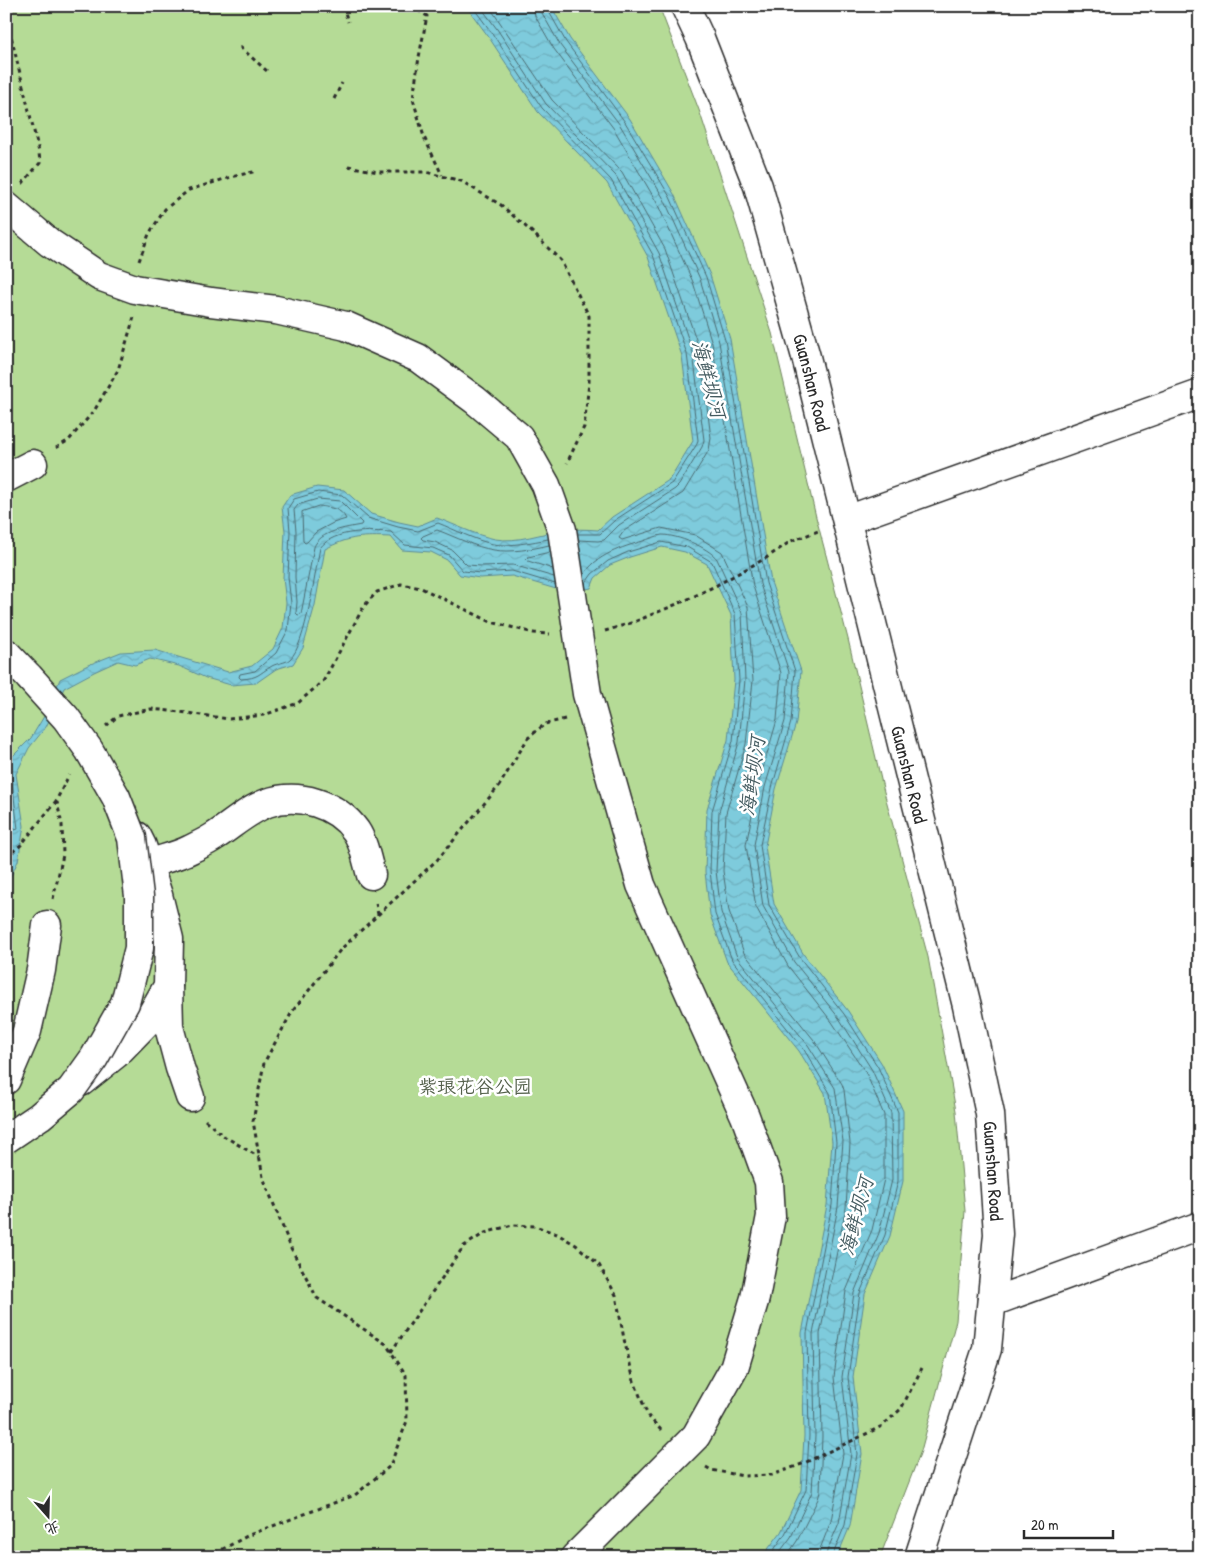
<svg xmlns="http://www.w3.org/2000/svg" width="1206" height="1563" font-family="'Patrick Hand','LXGW WenKai TC',sans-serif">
	<defs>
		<pattern id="water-waves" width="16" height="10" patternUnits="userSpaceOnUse" patternTransform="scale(1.25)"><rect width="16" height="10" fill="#7ecbdc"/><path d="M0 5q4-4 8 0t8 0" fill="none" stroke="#6daebd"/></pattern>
	</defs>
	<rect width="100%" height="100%" fill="#fff"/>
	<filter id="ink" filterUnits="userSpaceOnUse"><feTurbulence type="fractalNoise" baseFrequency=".02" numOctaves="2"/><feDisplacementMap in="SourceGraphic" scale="10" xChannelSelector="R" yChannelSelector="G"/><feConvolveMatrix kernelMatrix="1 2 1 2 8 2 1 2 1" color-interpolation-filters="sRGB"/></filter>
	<g filter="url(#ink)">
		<path fill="#b5db96" stroke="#708360" d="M6,6H659L699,110L772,333L816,517L848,639L883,788L928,957L956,1111L965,1211L956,1321L921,1451L880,1557H6Z"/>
		<path fill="url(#water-waves)" stroke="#5d8b95" d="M466,6H551L570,39L630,119L674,194L710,275L730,339L771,582L801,671L796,723L776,789L765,846L774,904L804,955L848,1011L882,1064L903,1111V1181L890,1236L865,1294L853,1377L862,1454L850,1526L837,1557H762L781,1532L801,1490L804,1436L802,1333L827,1205L832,1142L825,1093L799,1051L727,962L710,915L705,872L707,809L728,740L734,680L731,615L707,564L685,552L662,547L630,557L610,565L595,578L591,588L572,592L556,589L512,576L480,578L460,575L447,560L431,552L402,550L391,537C363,536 350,536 325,549L315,605L303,648L293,664L276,669L256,683L231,685L206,678L179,666L150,659L135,665L118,661L94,672L64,688L46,727L29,748L16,774L24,826L18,861L9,880V893L6,900V853L10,838L6,798V770L13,756L31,738L46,713L60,679L88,665L121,652L155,650L228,672L252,666L273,649L283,628L286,603L283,578L285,531L282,507L290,495L317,487L344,490L371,514L399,522L418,526L437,518C456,525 475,535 495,539C518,543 541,533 563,530C575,529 586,529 598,530L612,517L669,480L693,441L682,356L648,257L607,183L538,112L488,36Z"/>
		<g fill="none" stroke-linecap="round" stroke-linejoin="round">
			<path stroke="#4c6b72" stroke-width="1" d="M472,6L492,33L542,108L611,180L653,255L687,354L698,440L697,444L672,483L615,520L600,534H578
				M480,6L497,29L546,104L616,176L659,253L693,353L704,440L702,447L679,485L675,489L619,525L604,540L598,541L579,540
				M489,6L552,100L622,172L665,249L700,351L711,438L709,450L683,493L624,531L619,538L622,540L661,528L695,535L722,552L748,607L753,681L746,744L726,813L723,871L729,911L744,953L814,1040L842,1084L844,1090L850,1143L846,1208L820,1334L822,1436L820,1492L818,1499L797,1541L786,1557
				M533,6L535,16L554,49L614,129L657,203L693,282L712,343L753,586L781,673L777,720L758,785L746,845L756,907L788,966L832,1022L866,1073L884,1115V1179L872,1230L846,1291L834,1377L843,1454L831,1521L820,1549L819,1557
				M541,6L542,13L560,45L620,125L664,199L700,279L719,342L760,584L789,672L785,721L765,787L754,845L763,906L794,962L839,1018L872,1070L891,1113L892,1180L879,1233L854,1293L842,1377L851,1454L839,1523L827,1551L826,1557
				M547,6L548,10L566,42L625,122L670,197L706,277L725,340L766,583L795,671L791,722L772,788L760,845L769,905L800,958L844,1014L878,1067L898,1112V1181L885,1235L860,1293L848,1377L857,1454L845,1525L832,1557
				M318,499L340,501L362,523L361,525C346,528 320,531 314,547L301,614L298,615L296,613L297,602L295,577L296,531L294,510L298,505Z
				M319,506C331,508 341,508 346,519L333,523L316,532L307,542L305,543L303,541L302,512Z
				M548,539C533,542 508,547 493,544C474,540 456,530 438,523L418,531L398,527L368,518L342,495L318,492L294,499L288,508L290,531L288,577L291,603L288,630L276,653L255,671L240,674L239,677L241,679C259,678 258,674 272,666C277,663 286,663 290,659C306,645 315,571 320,548C334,529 371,531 391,532L405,545L433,548L449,555L463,571L480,573L512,571L555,584
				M549,545C533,549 510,553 494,550C474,547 456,537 437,530L423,536L421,538L423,540L435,542L452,550L467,565L481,566L513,565L554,577
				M550,552L528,557L526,559L528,561L553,569
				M584,575C595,555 623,547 643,541C649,539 656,536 662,535C677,535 708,547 717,559L742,613L745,680L739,742L719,812L716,871L721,912L737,957L808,1045L835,1088L843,1141L838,1207L813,1334L815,1436L812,1492L791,1537L776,1557
				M585,584L592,574L608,561L628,552L661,542L687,547L712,562L735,614L739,680L733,741L712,811L710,871L715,914L732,960L803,1048L830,1093L836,1142L832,1205L807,1333L809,1436L806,1490L785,1534L769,1557
				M6,771H10L11,773L18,829L15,830L12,824L6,823"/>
			<defs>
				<g id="minor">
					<path id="s1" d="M685,6L700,38L758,186L806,357L967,1006L990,1114L998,1234L987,1349L919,1557"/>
					<path d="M6,206L50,243L99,276L135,289L211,302L276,310L346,326L418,358L475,400L519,437L546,485L562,530L587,694L641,885L745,1116L769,1182L771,1216L755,1298L734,1368L696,1436L575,1557"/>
					<path d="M6,478L33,464"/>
					<path d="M847,520L1200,394"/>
					<path d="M6,653L29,677"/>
					<path d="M148,864C162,859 178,856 191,849C199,845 208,841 215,836C232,825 248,810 267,803C298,792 337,804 356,831C364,843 367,861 371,875"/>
					<path d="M168,986L169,1027L180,1068L190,1097"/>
					<path d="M6,1080L27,1031L41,970L47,925"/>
					<path d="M81,1082L116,1054L148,1021L168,986L169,939L158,895L142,846L137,836"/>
					<path d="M992,1302L1200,1226"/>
				</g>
			</defs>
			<use href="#minor" stroke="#2b2b2b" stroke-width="31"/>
			<path stroke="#2b2b2b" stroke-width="3" stroke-dasharray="4 4" stroke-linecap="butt" d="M11,6L9,15L10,32L39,152L40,163L22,184
				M343,6L348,22
				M411,6L427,16L419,57L413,99L424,137L442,175
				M240,47L267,71
				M334,99L342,83
				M348,166L378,172H426L461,181L501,205L534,234L561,261L589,316V383L584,427L567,463
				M139,261L149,234L165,209L189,190L231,177L257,171
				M56,448L69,440L94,411L118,370L134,317
				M605,631L634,622L682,602L717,585L766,558L791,541L821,530
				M106,726L118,716L151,709L180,712L229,719L264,715L298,703L324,680L364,606L377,592L401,584L421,588L491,622L534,633L550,634
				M6,857L21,845L56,801L69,775
				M53,899L63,855L62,825L57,802
				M376,903L378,915
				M205,1120L222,1135L259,1157
				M391,1352L464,1246L485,1233L512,1225L535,1226L557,1234L576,1245L599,1265L616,1295L624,1339L634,1381L648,1416L661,1430
				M706,1467L711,1470L743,1476L772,1475L802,1464L860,1437L882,1426L901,1409L922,1368
				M208,1557L249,1535L355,1495L390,1466L407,1421L406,1375L386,1344L317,1298L291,1248L263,1177L253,1121L264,1063L292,1012L341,949L438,859L499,786L528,738L545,724L565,719"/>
			<use href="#minor" stroke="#fff" stroke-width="28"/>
			<defs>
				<path id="minor-bridge" d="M6,1139L40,1116L71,1090L94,1058L125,1003L139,948V896L132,838L116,797L89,750L66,718L29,677"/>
			</defs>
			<use href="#minor-bridge" stroke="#2b2b2b" stroke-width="31" stroke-linecap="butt"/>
			<use href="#minor-bridge" stroke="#fff" stroke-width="28"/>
		</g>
	</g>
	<g text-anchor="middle" stroke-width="5" stroke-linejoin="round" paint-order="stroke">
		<g font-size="19" fill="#2b2b2b" stroke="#fff">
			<text dy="7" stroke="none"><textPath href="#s1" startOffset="398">Guanshan Road</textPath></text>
			<text dy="7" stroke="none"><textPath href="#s1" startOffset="802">Guanshan Road</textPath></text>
			<text dy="7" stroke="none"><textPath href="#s1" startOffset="1208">Guanshan Road</textPath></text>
		</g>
		<g font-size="19" fill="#54604b" stroke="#fff">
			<text x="475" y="1093">紫琅花谷公园</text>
		</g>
		<g font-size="20" font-style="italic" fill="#445b60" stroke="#fff">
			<text transform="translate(709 379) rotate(75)" y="7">海鲜坝河</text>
			<text transform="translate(752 776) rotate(-82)" y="7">海鲜坝河</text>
			<text transform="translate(856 1216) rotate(-75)" y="7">海鲜坝河</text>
		</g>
	</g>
	<rect width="1206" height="1563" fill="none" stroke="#fff" stroke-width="25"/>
	<rect x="12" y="12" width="1181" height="1538" fill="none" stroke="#2b2b2b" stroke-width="2" filter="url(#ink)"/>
	<g transform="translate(48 1516) rotate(160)" stroke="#ffffff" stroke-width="4" paint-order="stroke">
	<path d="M0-4L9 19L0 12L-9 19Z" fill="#2b2b2b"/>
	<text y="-8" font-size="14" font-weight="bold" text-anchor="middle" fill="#2b2b2b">北</text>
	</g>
	<path d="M1024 1530v8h89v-8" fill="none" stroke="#2b2b2b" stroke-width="2.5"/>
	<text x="1031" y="1530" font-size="15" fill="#2b2b2b" stroke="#ffffff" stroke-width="4" paint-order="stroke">20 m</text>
</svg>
